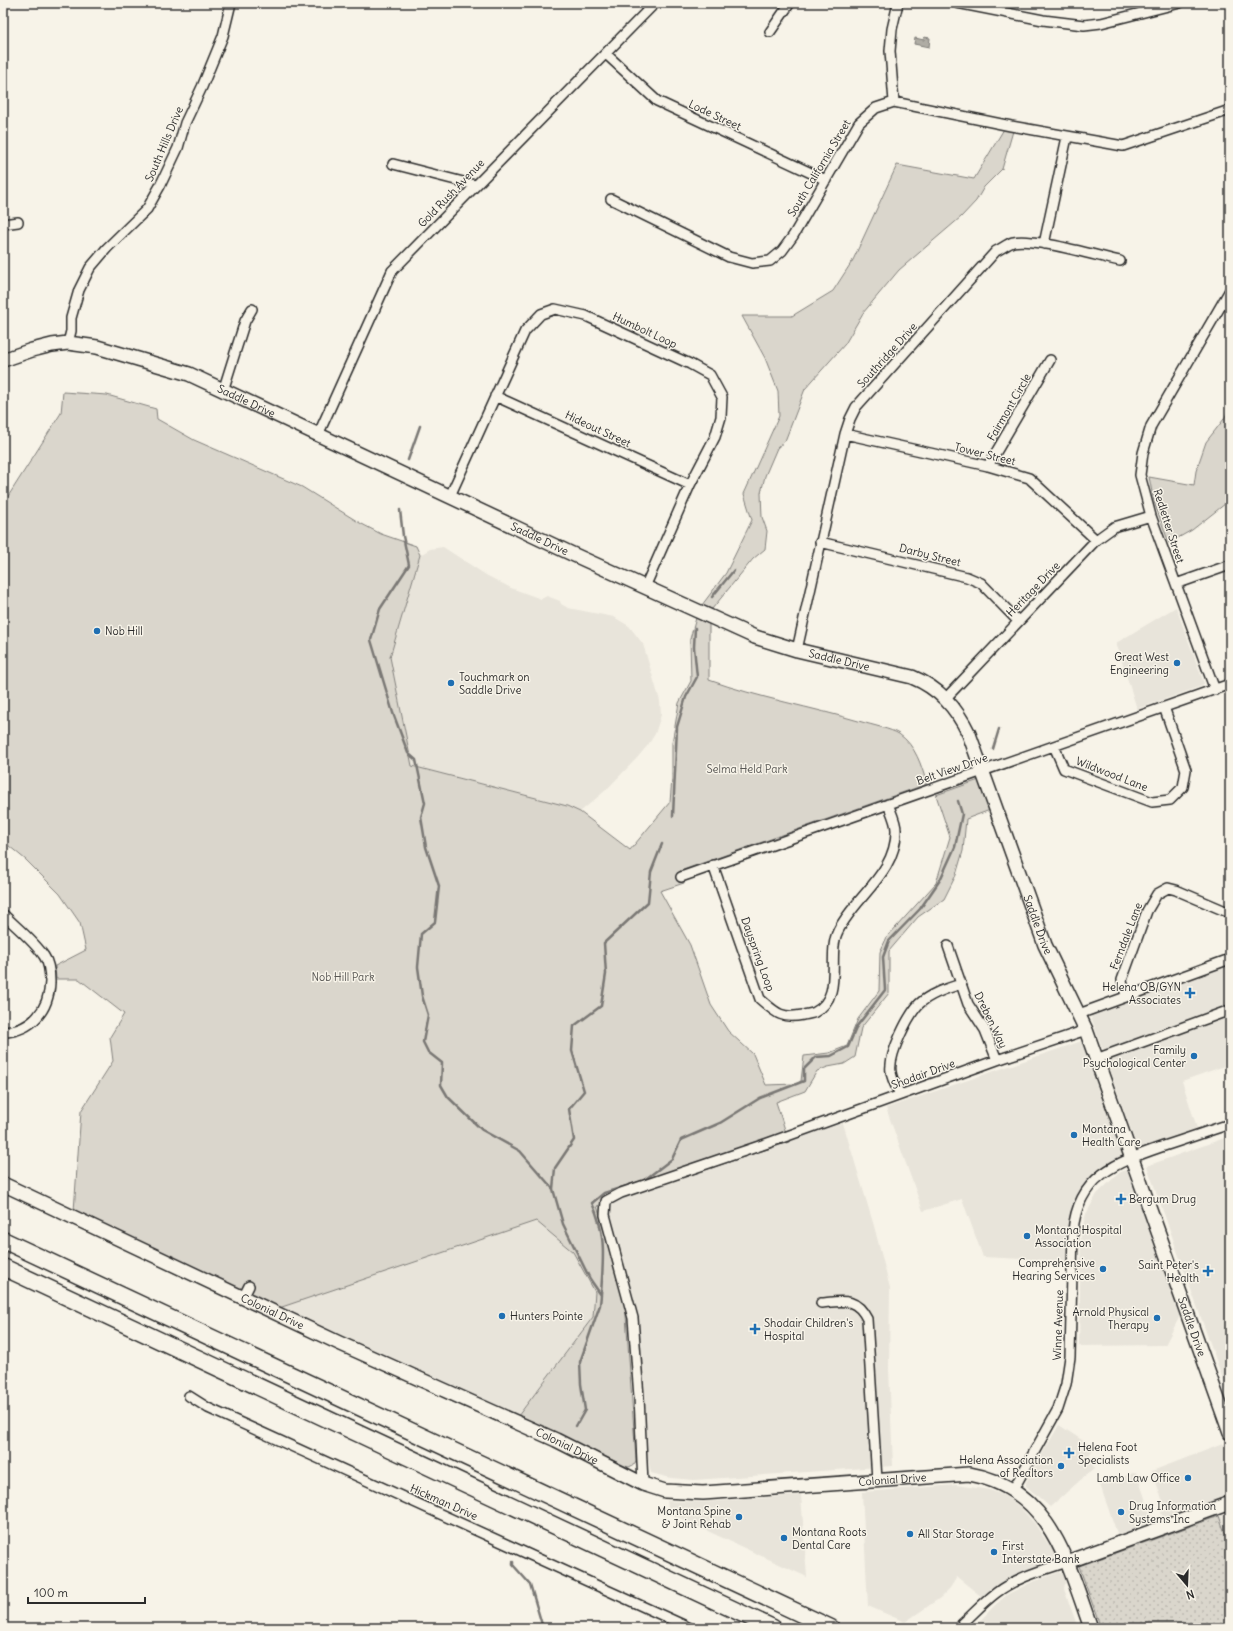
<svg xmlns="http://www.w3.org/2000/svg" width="1233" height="1631" font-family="Delius,sans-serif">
	<defs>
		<pattern id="grass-dots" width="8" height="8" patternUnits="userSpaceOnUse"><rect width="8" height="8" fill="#dad6cc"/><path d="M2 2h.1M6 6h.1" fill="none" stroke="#bbb8af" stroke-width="1.8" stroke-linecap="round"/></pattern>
	</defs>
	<rect width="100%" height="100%" fill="#f7f3e8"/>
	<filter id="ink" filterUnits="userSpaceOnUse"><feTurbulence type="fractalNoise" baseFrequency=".025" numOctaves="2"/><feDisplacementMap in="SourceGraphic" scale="8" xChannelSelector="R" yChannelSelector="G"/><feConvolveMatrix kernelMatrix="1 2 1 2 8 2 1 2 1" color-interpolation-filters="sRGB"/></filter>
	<g filter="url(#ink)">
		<path fill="#e8e4da" d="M443,547L486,575L511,588L541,599L547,596L560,601L561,604L568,608L614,617L629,626L643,644L660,701L661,715L655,734L648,745L637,758L606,790L580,812L567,806L412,766L390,657L420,555L430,549Z
			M1176,607L1204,683L1202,686L1137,709L1116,643Z
			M1230,965V1006L1111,1048L1106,1050L1102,1048L1090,1014Z
			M1230,1016V1064L1182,1081L1197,1128L1140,1149L1137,1147L1108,1066V1060Z
			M1082,1041L1123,1155L1103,1167L1088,1183L1075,1202L1067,1236L1066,1261L983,1257L962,1199L923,1211L886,1108Z
			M843,1123L874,1226L890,1288L889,1369L893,1466L694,1480L671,1478L651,1473L596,1206Z
			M1230,1136V1399L1147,1166Z
			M1127,1169L1131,1171L1181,1314L1165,1345L1079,1346L1081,1232L1086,1214L1097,1194L1119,1173Z
			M536,1220L573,1252L595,1292L593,1317L518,1416L279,1308Z
			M1059,1425L1094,1448L1089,1455L1094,1468L1050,1507L1026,1486V1482Z
			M1228,1442L1230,1450V1497L1164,1521L1161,1512L1166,1510L1152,1471Z
			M1136,1472L1154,1524L1118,1536L1100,1485Z
			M956,1485L990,1490L1005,1496L1020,1507L1035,1524L1049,1545L1057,1553L1056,1558L1008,1578L982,1597L957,1577L950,1588L940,1598L905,1622L868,1606L862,1492Z
			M801,1495L807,1577L669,1513L667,1501L704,1502Z
			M1230,1512V1547L1219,1516Z
			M1059,1572L1063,1574L1066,1578L1064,1589L1078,1628H975L979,1622L994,1606L1008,1594L1030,1583Z"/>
		<path fill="url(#grass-dots)" stroke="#82807c" d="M1219,1516L1230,1547V1628H1101L1079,1566Z"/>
		<path fill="#dad6cc" stroke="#82807c" d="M1004,129L1013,131L1002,169L984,187L976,201L961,217L899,270L863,313L845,344L805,389L785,441L777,448L765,476L761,493L762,517L767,531L765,549L753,559L712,609L702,605L726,573L752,520L744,494L779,416L778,391L765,358L742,316H792L833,291L853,260L897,165L974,179Z
			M63,392L107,395L156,409L157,419L194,440L302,487L360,523L381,534L416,546L420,555L390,657L412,766L567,806L580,812L630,850L670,802L672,779V743L679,703L691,681L690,639L696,618L709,624V680C759,698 811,707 862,722C872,725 891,729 899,734C916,746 921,765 927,784L680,871L684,883L660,891L690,945L711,1005L728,1031L753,1054L766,1085L796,1084L801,1081L804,1056L829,1053L847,1046L858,1019L879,991L880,952L887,937L936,883L950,837L936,795L979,780L990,810L966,819L963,851L956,875L944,899L918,917L889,951V993L861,1028L855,1057L844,1064L828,1067L817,1071L805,1091L776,1102L789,1142L597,1206L625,1301L636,1460L635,1464L629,1467L625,1466L518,1416L593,1317L595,1292L573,1252L536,1221L279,1308L74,1211L81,1111L113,1061L110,1037L124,1014L79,979H56L55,966L86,950L80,923L60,894L26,860L3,841V496L7,498L61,413Z
			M1230,407V500L1192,530L1169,543L1154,502L1149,477L1194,485L1196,471L1206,442L1224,419Z"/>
		<path fill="#afaca4" stroke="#7a7874" d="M924,37L930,38L929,47L914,44L915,38L924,40Z"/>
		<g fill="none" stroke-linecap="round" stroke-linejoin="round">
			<path stroke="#7a7874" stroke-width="2.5" d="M408,460L420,426
				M400,510L403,536L409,565L380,609L371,640L393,713L408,753L416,760L425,803L421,817L426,847L439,886L435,922L421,934L418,967L422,996L428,1015L423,1042L428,1052L442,1063L441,1085L448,1097L482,1130L520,1151L553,1189L563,1224L590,1279L601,1295L600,1305L580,1362L581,1384L585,1410L576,1426
				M712,597L734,570
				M993,749L999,729
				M673,816L677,727L686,697L697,677L694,647L695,628
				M553,1189L555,1168L574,1140L569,1109L584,1091L572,1051L574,1026L601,1006L606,974L604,943L648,902L651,872L662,844
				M601,1294C603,1260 607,1235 592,1203L604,1193L643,1181L672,1159L681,1140L720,1123L760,1098L804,1081V1069L816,1057L831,1056L848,1047L857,1026L885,990L883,957L889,941L920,909L940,880L955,847L962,814L958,801
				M513,1562V1565L530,1584L543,1628"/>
			<defs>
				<path id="street" d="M957,3L1043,20L1084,25L1101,23L1180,3
					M770,32L790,3
					M606,54L657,101L826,180
					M894,102L890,51L892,29L898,3
					M393,164L475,185
					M611,199L729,257L752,263L770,261L782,251L793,236L859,123L876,108L894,102L1011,126L1123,146L1230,110
					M3,224L18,222
					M1044,244L1067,137
					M68,343L71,331V318L79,290L90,268L107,248L147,209L160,186L178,148L185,123L202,87L223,36L231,3
					M223,391L245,321L252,309
					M495,396L690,485
					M845,434L988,466L1029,478L1096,540
					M318,435L392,271L655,3
					M988,466L1050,360
					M450,496L525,331L541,314L555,309L586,316L690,364L710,375L722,397L721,417L715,437L690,485L645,587
					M820,542L967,577L981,583L1018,621
					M1176,584L1230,565
					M797,650L845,434L850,419L856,407L996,251C1001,249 1007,244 1013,242C1033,237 1097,256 1120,261
					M1215,690L1151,516L1140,475L1143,453L1151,426L1230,290
					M945,699L1096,540L1114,527L1151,516
					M1054,746L1064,769L1152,802L1170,800L1183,787L1186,770L1164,707
					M713,865L760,999C776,1013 781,1019 803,1015C807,1014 812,1014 815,1012C845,996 826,955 838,931C855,896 897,873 896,830C896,822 891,812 888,804
					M681,877L1230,684
					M3,914C16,927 33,940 44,956C49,963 50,973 50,982C49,1010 32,1031 3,1032
					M948,946L968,1004L985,1030L997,1060
					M1126,996L1122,980L1147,911L1157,894L1168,888L1176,890L1230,913
					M1079,1014L1230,959
					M1096,1059L1230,1010
					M900,1095C897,1088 892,1080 891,1072C888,1055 908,1016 919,1004C931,993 946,989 961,984
					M243,1298L249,1286
					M821,1303C843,1301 856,1297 867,1319L877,1480
					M189,1396L208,1408L690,1628
					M643,1484L639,1397L633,1318L605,1215L606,1201L621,1193L768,1143L997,1060L1086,1030
					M1013,1490L1058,1409L1066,1384L1070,1357L1073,1231C1078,1175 1118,1162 1164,1146C1186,1139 1208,1131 1230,1124
					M962,1624C973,1614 984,1602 996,1593C1017,1577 1043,1570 1067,1562"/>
				<g id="secondary">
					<path id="s1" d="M3,360L32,350L52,345L68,343L97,347L189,374L570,553L755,637L797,650L912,677C939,688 956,707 969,734L1045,945L1086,1030L1230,1433"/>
					<path id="s2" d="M3,1184L339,1343L556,1440L643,1484L665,1491L703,1493L969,1474C1050,1488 1067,1561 1091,1628"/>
					<path d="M1067,1562L1230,1503"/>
				</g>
				<path id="highway" d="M3,1240L831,1628
					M3,1267L773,1628"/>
			</defs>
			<use href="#street" stroke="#2b2b2b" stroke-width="12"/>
			<use href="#secondary" stroke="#2b2b2b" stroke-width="16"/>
			<use href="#highway" stroke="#2b2b2b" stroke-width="19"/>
			<use href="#street" stroke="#f7f3e8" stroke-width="9"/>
			<use href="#secondary" stroke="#f7f3e8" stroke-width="13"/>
			<use href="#highway" stroke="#f7f3e8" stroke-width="16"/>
		</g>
	</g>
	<g fill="#1f6fb2" stroke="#f7f3e8" stroke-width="1.5">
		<circle cx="97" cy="631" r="4"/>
		<circle cx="1177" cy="663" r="4"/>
		<circle cx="451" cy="683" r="4"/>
		<path d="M1188 987h4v4h4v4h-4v4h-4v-4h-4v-4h4z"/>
		<circle cx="1194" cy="1056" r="4"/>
		<circle cx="1074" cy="1135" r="4"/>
		<path d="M1119 1193h4v4h4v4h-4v4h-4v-4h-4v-4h4z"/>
		<circle cx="1027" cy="1236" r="4"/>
		<circle cx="1103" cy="1269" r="4"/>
		<path d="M1206 1265h4v4h4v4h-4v4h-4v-4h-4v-4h4z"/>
		<circle cx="502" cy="1316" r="4"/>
		<circle cx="1157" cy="1318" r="4"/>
		<path d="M753 1323h4v4h4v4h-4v4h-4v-4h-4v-4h4z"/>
		<path d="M1067 1447h4v4h4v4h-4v4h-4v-4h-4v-4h4z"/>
		<circle cx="1061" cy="1466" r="4"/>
		<circle cx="1188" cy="1478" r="4"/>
		<circle cx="1121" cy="1512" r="4"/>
		<circle cx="739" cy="1517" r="4"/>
		<circle cx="910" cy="1534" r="4"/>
		<circle cx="784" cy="1538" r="4"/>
		<circle cx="994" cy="1552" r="4"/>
	</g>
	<g text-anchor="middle" stroke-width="3" stroke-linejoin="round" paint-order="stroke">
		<g font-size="11" fill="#2b2b2b" stroke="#f7f3e8">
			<text transform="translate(715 115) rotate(25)" y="4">Lode Street</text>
			<text transform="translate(164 144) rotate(-67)" y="4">South Hills Drive</text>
			<text transform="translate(819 168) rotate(-59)" y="4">South California Street</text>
			<text transform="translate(451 193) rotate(-46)" y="4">Gold Rush Avenue</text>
			<text transform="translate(645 330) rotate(25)" y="4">Humbolt Loop</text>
			<text transform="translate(887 355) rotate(-48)" y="4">Southridge Drive</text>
			<text dy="4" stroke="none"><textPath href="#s1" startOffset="256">Saddle Drive</textPath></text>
			<text transform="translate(1009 407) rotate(-60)" y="4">Fairmont Circle</text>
			<text transform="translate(598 429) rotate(25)" y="4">Hideout Street</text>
			<text transform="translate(985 454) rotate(14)" y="4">Tower Street</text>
			<text transform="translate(1169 526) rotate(72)" y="4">Redletter Street</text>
			<text dy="4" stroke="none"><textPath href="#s1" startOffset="580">Saddle Drive</textPath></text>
			<text transform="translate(930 555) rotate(14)" y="4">Darby Street</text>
			<text transform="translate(1033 589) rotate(-46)" y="4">Heritage Drive</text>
			<text dy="4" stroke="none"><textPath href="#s1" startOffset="904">Saddle Drive</textPath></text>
			<text transform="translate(952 769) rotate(-19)" y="4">Belt View Drive</text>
			<text transform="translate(1112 774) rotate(21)" y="4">Wildwood Lane</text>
			<text dy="4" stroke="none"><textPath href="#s1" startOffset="1264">Saddle Drive</textPath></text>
			<text transform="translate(1126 936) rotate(-69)" y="4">Ferndale Lane</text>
			<text transform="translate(758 954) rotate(70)" y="4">Dayspring Loop</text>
			<text transform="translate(991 1020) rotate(64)" y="4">Dreben Way</text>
			<text transform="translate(923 1074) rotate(-20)" y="4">Shodair Drive</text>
			<text dy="4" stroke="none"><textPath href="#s2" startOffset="298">Colonial Drive</textPath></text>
			<text transform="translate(1058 1325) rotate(-88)" y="4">Winne Avenue</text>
			<text dy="4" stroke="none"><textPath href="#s1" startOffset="1695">Saddle Drive</textPath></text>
			<text dy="4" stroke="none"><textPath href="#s2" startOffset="622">Colonial Drive</textPath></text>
			<text dy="4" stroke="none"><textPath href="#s2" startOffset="958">Colonial Drive</textPath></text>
			<text transform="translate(444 1502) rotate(24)" y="4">Hickman Drive</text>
		</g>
		<g font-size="11" fill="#2b2b2b" stroke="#f7f3e8" text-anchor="start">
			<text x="105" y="635">Nob Hill</text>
			<text x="1169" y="661" text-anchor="end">Great West<tspan x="1169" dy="13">Engineering</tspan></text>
			<text x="459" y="681">Touchmark on<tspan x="459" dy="13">Saddle Drive</tspan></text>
			<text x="1181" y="991" text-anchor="end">Helena OB/GYN<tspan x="1181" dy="13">Associates</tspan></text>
			<text x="1186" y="1054" text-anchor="end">Family<tspan x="1186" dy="13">Psychological Center</tspan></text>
			<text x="1082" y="1133">Montana<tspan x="1082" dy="13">Health Care</tspan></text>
			<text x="1129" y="1203">Bergum Drug</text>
			<text x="1035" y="1234">Montana Hospital<tspan x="1035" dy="13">Association</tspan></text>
			<text x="1095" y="1267" text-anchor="end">Comprehensive<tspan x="1095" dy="13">Hearing Services</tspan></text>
			<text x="1199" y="1269" text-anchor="end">Saint Peter's<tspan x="1199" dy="13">Health</tspan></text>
			<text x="1149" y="1316" text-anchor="end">Arnold Physical<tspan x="1149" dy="13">Therapy</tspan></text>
			<text x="510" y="1320">Hunters Pointe</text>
			<text x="764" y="1327">Shodair Children's<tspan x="764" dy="13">Hospital</tspan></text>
			<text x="1078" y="1451">Helena Foot<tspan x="1078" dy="13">Specialists</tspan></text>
			<text x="1053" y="1464" text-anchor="end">Helena Association<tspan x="1053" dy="13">of Realtors</tspan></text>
			<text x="1180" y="1482" text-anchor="end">Lamb Law Office</text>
			<text x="1129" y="1510">Drug Information<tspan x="1129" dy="13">Systems Inc</tspan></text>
			<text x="731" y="1515" text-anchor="end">Montana Spine<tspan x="731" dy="13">&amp; Joint Rehab</tspan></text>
			<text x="792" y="1536">Montana Roots<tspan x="792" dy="13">Dental Care</tspan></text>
			<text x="918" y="1538">All Star Storage</text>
			<text x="1002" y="1550">First<tspan x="1002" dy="13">Interstate Bank</tspan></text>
		</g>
		<g font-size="11" fill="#575653" stroke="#f7f3e8">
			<text x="747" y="773">Selma Held Park</text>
			<text x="343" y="981">Nob Hill Park</text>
		</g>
	</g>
	<rect width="1233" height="1631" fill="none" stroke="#f7f3e8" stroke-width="16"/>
	<rect x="8" y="8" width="1217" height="1615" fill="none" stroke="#2b2b2b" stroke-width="1.5" filter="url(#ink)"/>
	<g transform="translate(1187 1585) rotate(161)" stroke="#f7f3e8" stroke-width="3" paint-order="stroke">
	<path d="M0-3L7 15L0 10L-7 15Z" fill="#2b2b2b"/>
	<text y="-6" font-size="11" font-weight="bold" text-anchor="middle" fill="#2b2b2b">N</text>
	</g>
	<path d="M28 1597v6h117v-6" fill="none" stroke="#2b2b2b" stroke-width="2"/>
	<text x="34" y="1597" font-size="12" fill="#2b2b2b" stroke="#f7f3e8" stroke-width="3" paint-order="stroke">100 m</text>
</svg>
